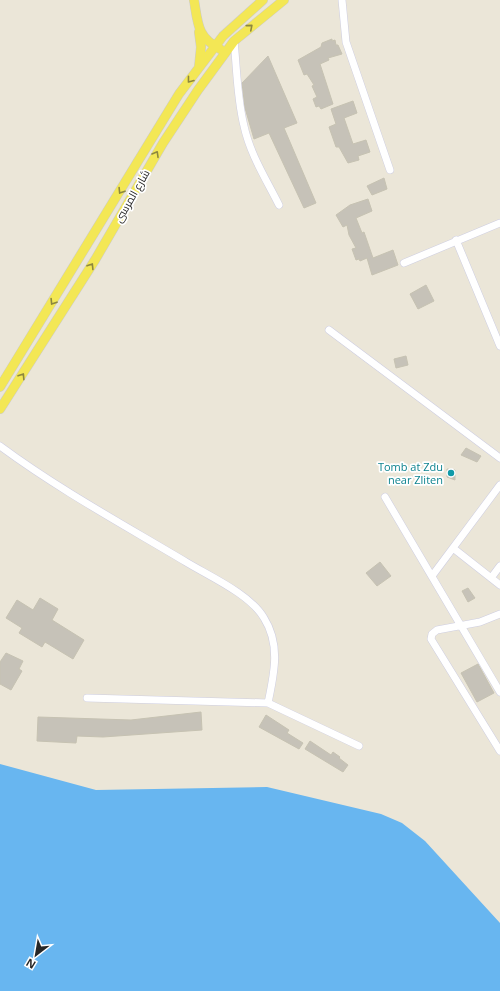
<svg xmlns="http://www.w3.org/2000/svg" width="500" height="991" font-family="'Open Sans',Cairo,sans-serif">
	<rect width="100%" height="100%" fill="#ebe6d8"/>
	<path fill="#68b6f0" d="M0,764L96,790L267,787L381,814L402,823L425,841L500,923V991H0Z"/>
	<path fill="#c6c2b8" stroke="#c6c2b2" d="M332,39V41L335,40L336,45H338L342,54L328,58L329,60L320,64L333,104L321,109L319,106L316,107L313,99L317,97L312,86L314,85L307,74L304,75L298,60L321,47L322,43Z
		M268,56L297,123L284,128L316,203L304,208L269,133L254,139L245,108L242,83Z
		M353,101L357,113L344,118L353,144L366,140L370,152L358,156L359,160L348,163L339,147H336L329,127L336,124L331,109Z
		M384,178L387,189L372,195L367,186Z
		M368,199L372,211L356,218L362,233L364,232L373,258L393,250L398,265L372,275L367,258L360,261L359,259L356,260L352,249L356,248L349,235L347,225L343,227L336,215L350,205Z
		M426,285L434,301L418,309L410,294Z
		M406,356L408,365L396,368L394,359Z
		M466,448L481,456L477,462L461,455Z
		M447,469L455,470V480L447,477Z
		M380,562L391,576L377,586L366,573Z
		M468,588L475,598L468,602L462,591Z
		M40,598L58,609L52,620L84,640L73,659L45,642L42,647L19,633L22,628L6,618L17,600L33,610Z
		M6,653L23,661L19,669L22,671L11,690L0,684V662Z
		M478,664L494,693L477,702L461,673Z
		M201,712L202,730L103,737L77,736L76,743L37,741L38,717L131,720Z
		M266,715L289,730L287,733L303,743L299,749L259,727Z
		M310,741L331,755L333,752L340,757L339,758L348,765L343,772L305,749Z"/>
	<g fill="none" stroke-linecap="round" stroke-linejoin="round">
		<defs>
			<path id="minor" d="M342,0L346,42L390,170
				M234,41C237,70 237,98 244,126C250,154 266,179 279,205
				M456,240L500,346
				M404,263L500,223
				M329,330L500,458
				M0,446C58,489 124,525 186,562C209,576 250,594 264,618C281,645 274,674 268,703
				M385,497L500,692
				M453,548L500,585
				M432,576L500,485
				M491,578L500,566
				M500,614L480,622L437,630L432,634L431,639L500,751
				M87,698L268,703L359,746"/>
			<path id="major" d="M194,0C198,24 197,37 220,49
				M199,67L201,47L199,32
				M0,387L179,94L223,36L263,0
				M0,409L95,260L163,143L198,90L234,41L284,0"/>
		</defs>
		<use href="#minor" stroke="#cecee1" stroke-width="8"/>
		<use href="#major" stroke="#cbcbcb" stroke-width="10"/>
		<use href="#minor" stroke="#fff" stroke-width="7"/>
		<use href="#major" stroke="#f3e755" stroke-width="9"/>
	</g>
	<defs><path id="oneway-chevron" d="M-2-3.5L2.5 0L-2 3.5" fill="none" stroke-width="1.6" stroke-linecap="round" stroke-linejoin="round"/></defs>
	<g stroke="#8d873e">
		<use href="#oneway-chevron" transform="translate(250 27) rotate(-41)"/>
		<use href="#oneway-chevron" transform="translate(190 80) rotate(128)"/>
		<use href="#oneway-chevron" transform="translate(156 154) rotate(-60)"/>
		<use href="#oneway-chevron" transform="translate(121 191) rotate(122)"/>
		<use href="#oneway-chevron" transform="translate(91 266) rotate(-58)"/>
		<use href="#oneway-chevron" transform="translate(53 302) rotate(122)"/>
		<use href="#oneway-chevron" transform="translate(22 376) rotate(-57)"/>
	</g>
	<circle fill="#0f9aa8" stroke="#fff" stroke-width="1.5" cx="451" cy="473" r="4"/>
	<g text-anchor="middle" stroke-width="3.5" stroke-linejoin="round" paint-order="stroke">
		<g font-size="11" fill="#272727" stroke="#fff">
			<text transform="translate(132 196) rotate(-60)" y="4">شارع المرسى</text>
		</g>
		<g font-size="11" fill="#0d838f" stroke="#fff" text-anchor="end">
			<text x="443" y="471">Tomb at Zdu<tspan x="443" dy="13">near Zliten</tspan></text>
		</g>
	</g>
	<g transform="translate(36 955) rotate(211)" stroke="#ffffff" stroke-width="3" paint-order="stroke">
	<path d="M0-3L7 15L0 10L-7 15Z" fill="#272727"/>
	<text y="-6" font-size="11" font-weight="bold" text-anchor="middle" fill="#272727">N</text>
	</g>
</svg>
